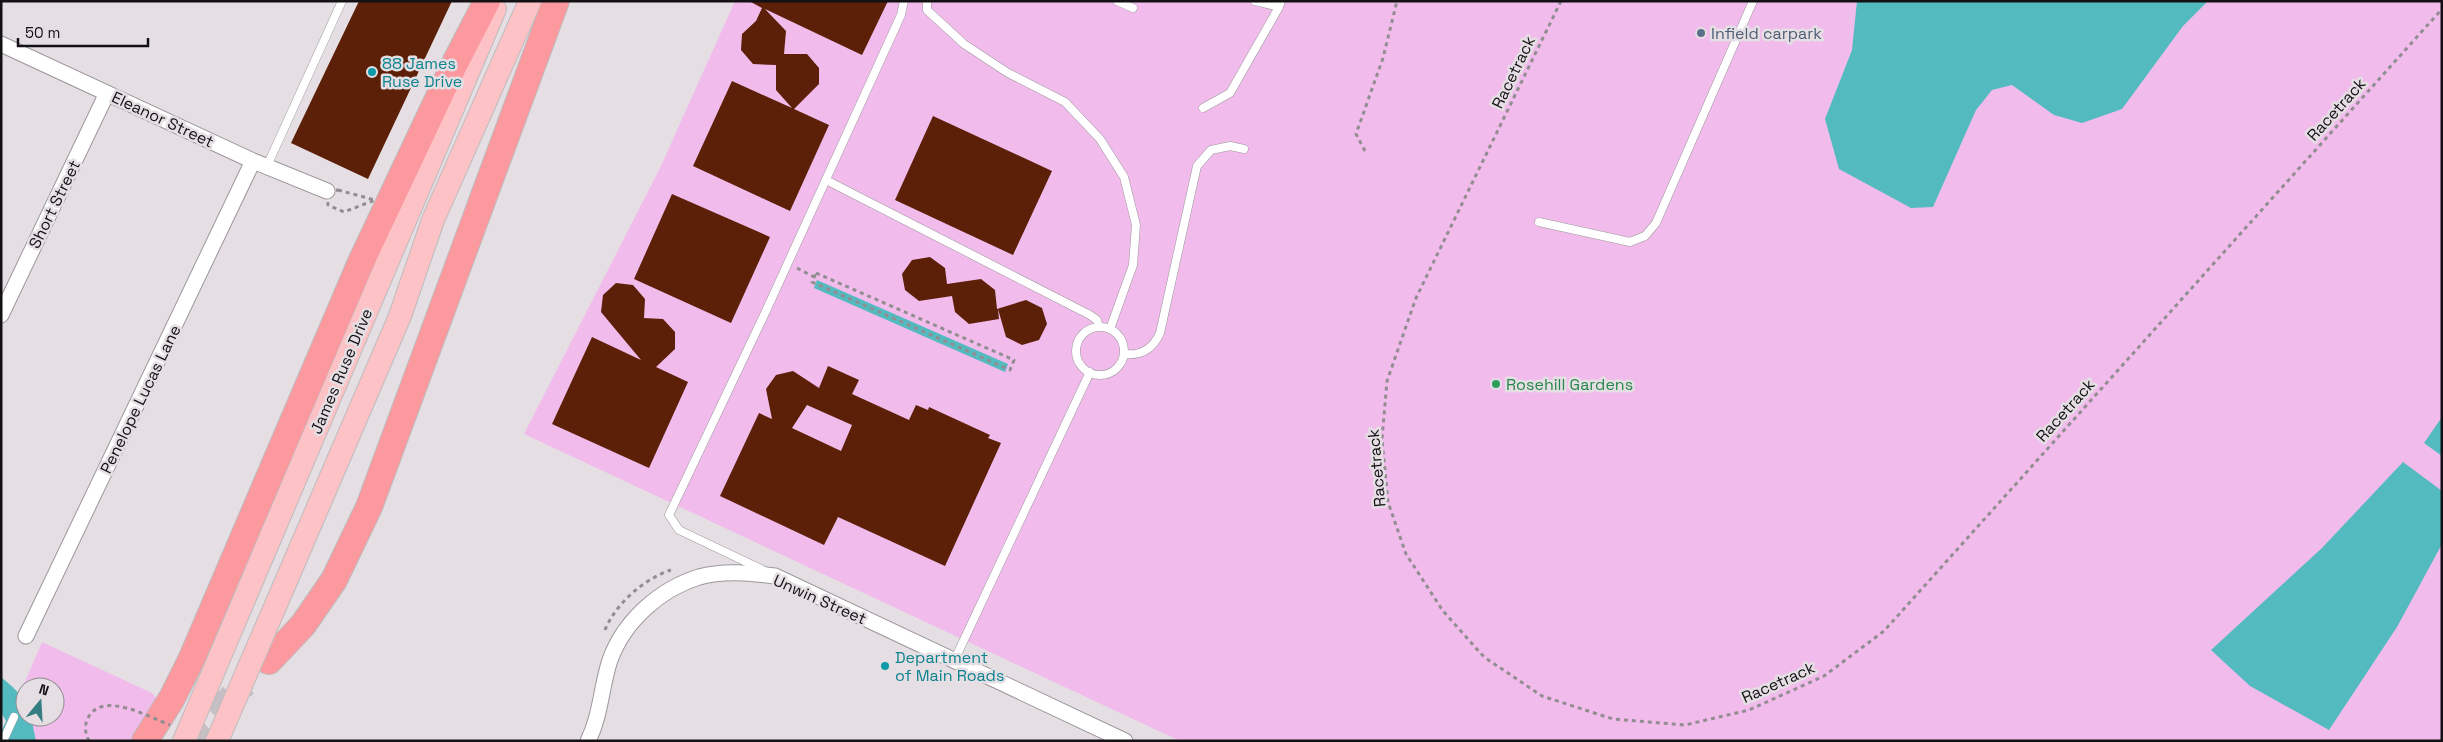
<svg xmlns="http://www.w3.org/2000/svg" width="2443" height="742" font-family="'Space Grotesk',sans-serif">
	<rect width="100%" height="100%" fill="#e5dfe4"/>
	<path fill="#f1bcec" d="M735,1H2442V741H1180L524,434L660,168Z
		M42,642L152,693L158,701L131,741H36L31,717H55V687H25V704L20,693Z"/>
	<path fill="#53bac0" d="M1857,1H2208L2183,26L2122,109L2082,123L2054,115L2012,85L1992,90L1976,110L1933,207L1911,208L1839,169L1825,119L1852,50Z
		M817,280L1008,364L1005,372L814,288Z
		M2442,417V456L2424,443Z
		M2403,462L2442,491V544L2397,627L2329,730L2250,686L2211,650L2322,548Z
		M1,677C17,691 25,695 25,717H31L36,741H1V732L6,721L1,712Z"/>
	<path fill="#5c1f07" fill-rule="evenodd" d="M359,1H452L368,179L291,143Z
		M749,1H888L862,55L765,9L786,31L784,54H807L819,68V84L794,109L829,125L790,211L693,166L732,81L792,108L776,90V65L753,64L741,50L742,34L756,21L762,8Z
		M933,116L1052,171L1013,255L895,200Z
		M672,194L770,237L731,323L634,279Z
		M930,257L945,268L947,284L981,279L995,290L997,309L1026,300L1042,308L1047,324L1039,340L1022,345L1006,337L998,309L999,319L969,324L955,312L952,296L919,301L905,290L902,274L912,260Z
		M616,283L633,285L645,299L644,318L663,319L675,332V349L656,367L688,382L649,468L552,424L592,337L641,360L601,312L603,295Z
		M828,366L859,380L852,394L909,420L916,405L928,410L929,407L990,435L988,438L1001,443L945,566L838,517L824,545L720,496L759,413L772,419L766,389L776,375L793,371L819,388ZM807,405L852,425L841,451L792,428Z"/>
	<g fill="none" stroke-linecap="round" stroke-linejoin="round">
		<path stroke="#c6c0c5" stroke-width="26" stroke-dasharray="26 13" stroke-linecap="butt" d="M185,741L245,684"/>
		<defs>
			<path id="lane" d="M927,1V10L964,44L1008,73L1065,102L1100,139L1124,177L1136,225L1133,265L1110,329
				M1117,1L1133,8
				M1255,1L1279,7L1281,1
				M1203,108L1230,93L1279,7
				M267,166L342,1
				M826,180L1090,315L1097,320L1099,327
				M1539,222L1630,242L1645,236L1656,223L1753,1
				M1076 351a24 24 0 1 1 48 0a24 24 0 1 1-48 0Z
				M1124,354C1141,356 1153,349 1160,333L1197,166L1211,150L1230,146L1244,149
				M765,571L679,530L669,515L766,311L901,15L904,1
				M954,661L1090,372
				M3,741L14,717"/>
			<path id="street" d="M1,44L253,161L327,191
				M1,315L107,93
				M26,636L253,161
				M588,741C601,715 601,687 610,660C624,621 660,589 699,577C724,570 750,573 775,576L1125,741"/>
			<path id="primary" d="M284,586L400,316L433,220L530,1
				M184,741L495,9"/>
			<path id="highway" d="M269,661L303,625L334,580L369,507L556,1
				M145,741L172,698L192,658L361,262L454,65L487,1"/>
		</defs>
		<use href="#lane" stroke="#9d979c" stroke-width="9"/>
		<use href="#street" stroke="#9d979c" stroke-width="17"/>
		<use href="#primary" stroke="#bdbcbd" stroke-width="24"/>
		<use href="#highway" stroke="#bdbcbd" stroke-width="28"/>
		<path stroke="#928d91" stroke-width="3" stroke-dasharray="4 4" stroke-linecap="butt" d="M1561,1L1416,298L1387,381L1382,439L1388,502L1406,554L1443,611L1484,657L1542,696L1613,719L1685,725L1749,710L1824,676L1884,631L2442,9
			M1365,151L1356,134L1383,58L1397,1
			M338,190L375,200L344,212L328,205L327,191Z
			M797,268L814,277
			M816,273L1014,360L1010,370L812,282Z
			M605,630C616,603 644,579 671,570"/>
		<use href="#lane" stroke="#fff" stroke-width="8"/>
		<use href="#street" stroke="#fff" stroke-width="15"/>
		<use href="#primary" stroke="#fdc2c5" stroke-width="22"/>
		<use href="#highway" stroke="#fc999f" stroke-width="26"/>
		<defs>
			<path id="primary-bridge" d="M217,741L284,586"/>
		</defs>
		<use href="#primary-bridge" stroke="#bdbcbd" stroke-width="24" stroke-linecap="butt"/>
		<path stroke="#928d91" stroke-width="3" stroke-dasharray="4 4" stroke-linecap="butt" d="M89,741C85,733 84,726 88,718C102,690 149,717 170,725"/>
		<use href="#primary-bridge" stroke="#fdc2c5" stroke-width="22"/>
	</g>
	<circle fill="#5c6f8a" stroke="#e5dfe4" stroke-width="2" cx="1701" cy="33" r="5"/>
	<g fill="#0f9aa8" stroke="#e5dfe4" stroke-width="2">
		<circle cx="372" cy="72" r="5"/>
		<circle cx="885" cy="666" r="5"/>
	</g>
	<circle fill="#2e9e5b" stroke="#e5dfe4" stroke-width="2" cx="1496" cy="384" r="5"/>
	<g text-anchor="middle" stroke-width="5" stroke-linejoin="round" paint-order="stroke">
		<g font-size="16" fill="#4e5e75" stroke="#e5dfe4" text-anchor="start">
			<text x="1711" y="39">Infield carpark</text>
		</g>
		<g font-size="16" fill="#0d838f" stroke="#e5dfe4" text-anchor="start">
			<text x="382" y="69">88 James<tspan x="382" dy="18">Ruse Drive</tspan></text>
			<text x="895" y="663">Department<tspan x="895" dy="18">of Main Roads</tspan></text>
		</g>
		<g font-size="16" fill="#131113" stroke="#e5dfe4">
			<text transform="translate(1513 72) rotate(-64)" y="6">Racetrack</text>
			<text transform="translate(2336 109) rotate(-48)" y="6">Racetrack</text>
			<text transform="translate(163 119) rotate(25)" y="6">Eleanor Street</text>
			<text transform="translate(54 204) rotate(-64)" y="6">Short Street</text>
			<text transform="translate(341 371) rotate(-67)" y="6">James Ruse Drive</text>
			<text transform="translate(140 399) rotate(-64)" y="6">Penelope Lucas Lane</text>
			<text transform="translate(2065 410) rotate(-48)" y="6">Racetrack</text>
			<text transform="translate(1376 468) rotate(-95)" y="6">Racetrack</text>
			<text transform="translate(820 599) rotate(24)" y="6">Unwin Street</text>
			<text transform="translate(1778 682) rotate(-24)" y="6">Racetrack</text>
		</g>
		<g font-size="16" fill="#27864d" stroke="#e5dfe4" text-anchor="start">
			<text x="1506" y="390">Rosehill Gardens</text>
		</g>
	</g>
	<rect width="2443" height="742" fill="none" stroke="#131113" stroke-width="5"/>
	<g transform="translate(40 702) rotate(18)"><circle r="24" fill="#e5dfe4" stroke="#918d90"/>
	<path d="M0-4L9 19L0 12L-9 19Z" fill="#347d82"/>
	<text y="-8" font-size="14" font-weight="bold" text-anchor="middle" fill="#131113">N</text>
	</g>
	<path d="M18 38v8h130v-8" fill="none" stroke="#131113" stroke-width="2.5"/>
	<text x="25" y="38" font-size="15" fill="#131113" stroke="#e5dfe4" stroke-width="4" paint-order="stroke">50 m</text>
</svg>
